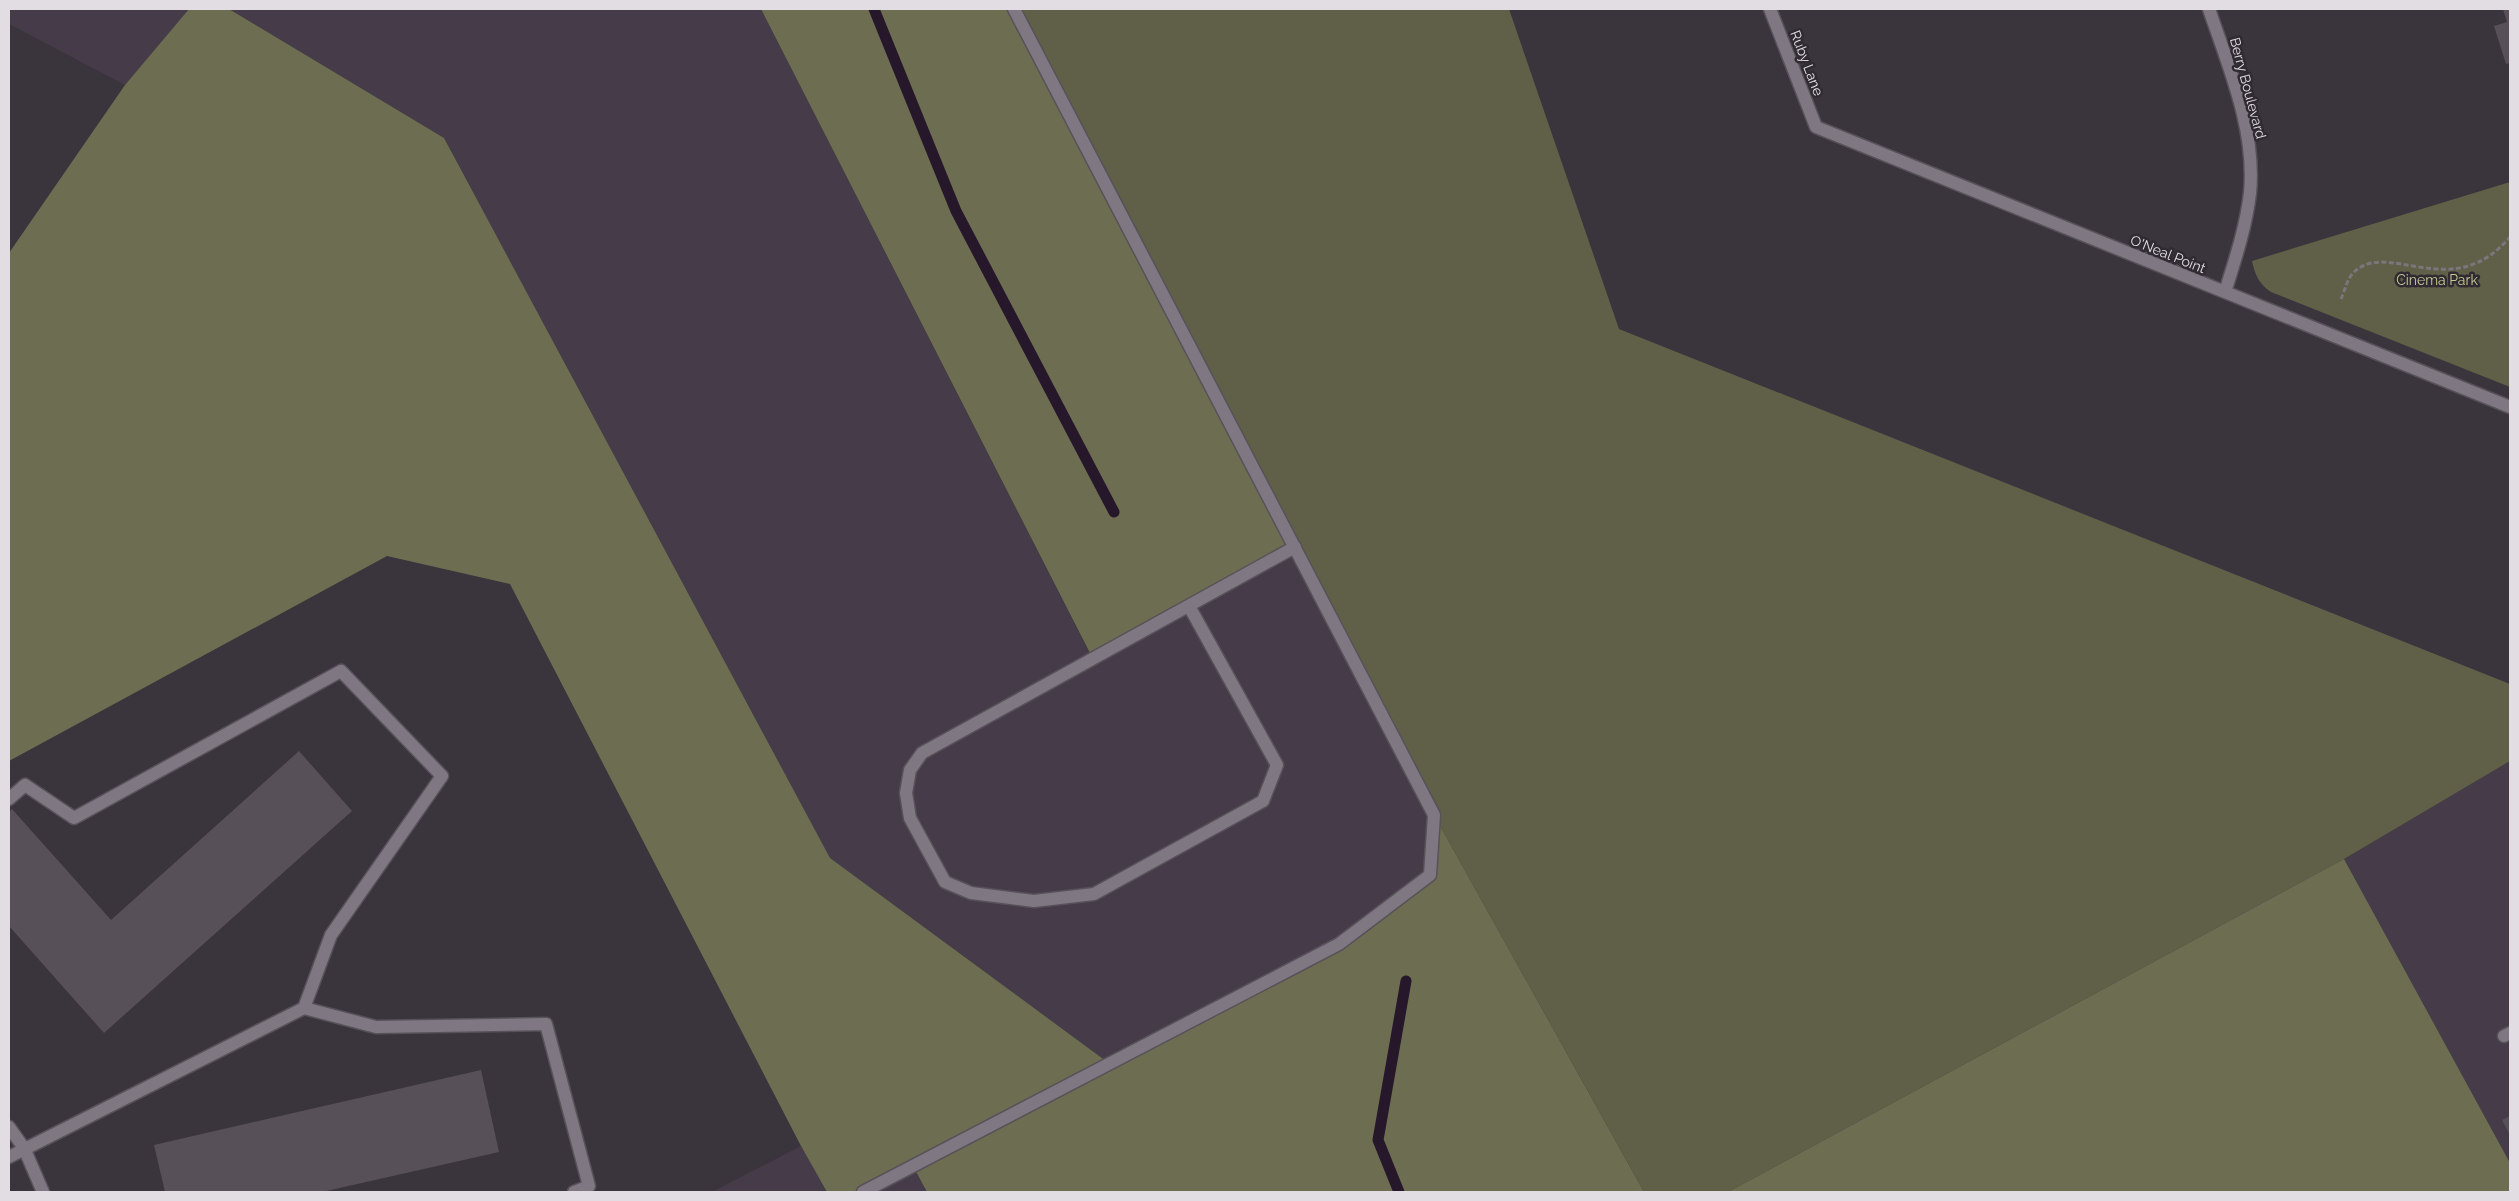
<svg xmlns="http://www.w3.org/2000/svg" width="2519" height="1201" font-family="Raleway,sans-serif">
	<rect width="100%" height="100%" fill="#3a343d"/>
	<path fill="#463c49" d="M9,9H189L125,85L9,24Z
		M229,9H761L1092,658L1295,547L1434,815L1430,875L1339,944L1110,1064L830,858L444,138Z
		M2510,761V1163L2344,859Z
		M801,1146L827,1192H712Z
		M913,1166L927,1192H863Z"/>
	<path fill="#5f6047" d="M1014,9H1509L1619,329L2510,684V761L2344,859L1728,1192H1644L1434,815Z
		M2510,182V387L2271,292C2259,284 2255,275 2252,261Z"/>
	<path fill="#6d6e51" d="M189,9H229L444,138L830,858L1110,1064L1339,944L1430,875L1434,815L1644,1192H927L913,1166L863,1192H827L801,1146L510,584L387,556L9,761V253L125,85Z
		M761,9H1014L1295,547L1093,659Z
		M2344,859L2510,1163V1192H1728Z"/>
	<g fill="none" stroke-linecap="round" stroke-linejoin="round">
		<path stroke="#26172b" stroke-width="11" d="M874,9L956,211L1114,512
			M1399,1192L1378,1140L1406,981"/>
	</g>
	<path fill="#575059" d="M2503,9H2510V63L2506,64L2494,26L2507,22Z
		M299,751L352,811L104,1033L9,926V812L12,809L111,920Z
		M481,1070L499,1152L322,1192H165L154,1145Z
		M2510,1116V1135L2502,1120Z"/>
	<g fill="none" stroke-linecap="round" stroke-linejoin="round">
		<defs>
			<path id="lane" d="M1189,606L1277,765L1263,801L1094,894L1034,901L971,893L945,882L910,818L906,793L910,770L922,753L1295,547
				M9,799L25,785L74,818L341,671L442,776L331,935L304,1008L9,1157
				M304,1008L376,1027L546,1024L589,1186L574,1192
				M2504,1036L2510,1033
				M9,1127L24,1148L43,1192
				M863,1192L1339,944L1430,875L1434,815L1014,9"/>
			<path id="street" d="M1770,9L1816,127L2510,407
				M2209,9C2229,68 2256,130 2250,193C2246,227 2235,260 2225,292"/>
		</defs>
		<use href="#lane" stroke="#575259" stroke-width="15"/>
		<use href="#street" stroke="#575259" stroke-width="15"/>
		<path stroke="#7b767d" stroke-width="3" stroke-dasharray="5 2.5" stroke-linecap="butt" d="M2341,299C2345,290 2347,279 2354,272C2389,239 2452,305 2510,237"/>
		<use href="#lane" stroke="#7f7882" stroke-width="12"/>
		<use href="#street" stroke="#7f7882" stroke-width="12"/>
	</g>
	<g text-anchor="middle" stroke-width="5" stroke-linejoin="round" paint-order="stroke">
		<g font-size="14" fill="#e1dde2" stroke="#302a32">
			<text transform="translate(1807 63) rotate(69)" y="5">Ruby Lane</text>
			<text transform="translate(2248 88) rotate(75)" y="5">Berry Boulevard</text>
			<text transform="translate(2168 254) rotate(22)" y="5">O'Neal Point</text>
		</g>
		<g font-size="14" fill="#c6c992" stroke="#302a32">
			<text x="2437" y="285">Cinema Park</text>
		</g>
	</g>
	<rect width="2519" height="1201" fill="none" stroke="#e1dde2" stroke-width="20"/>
</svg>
